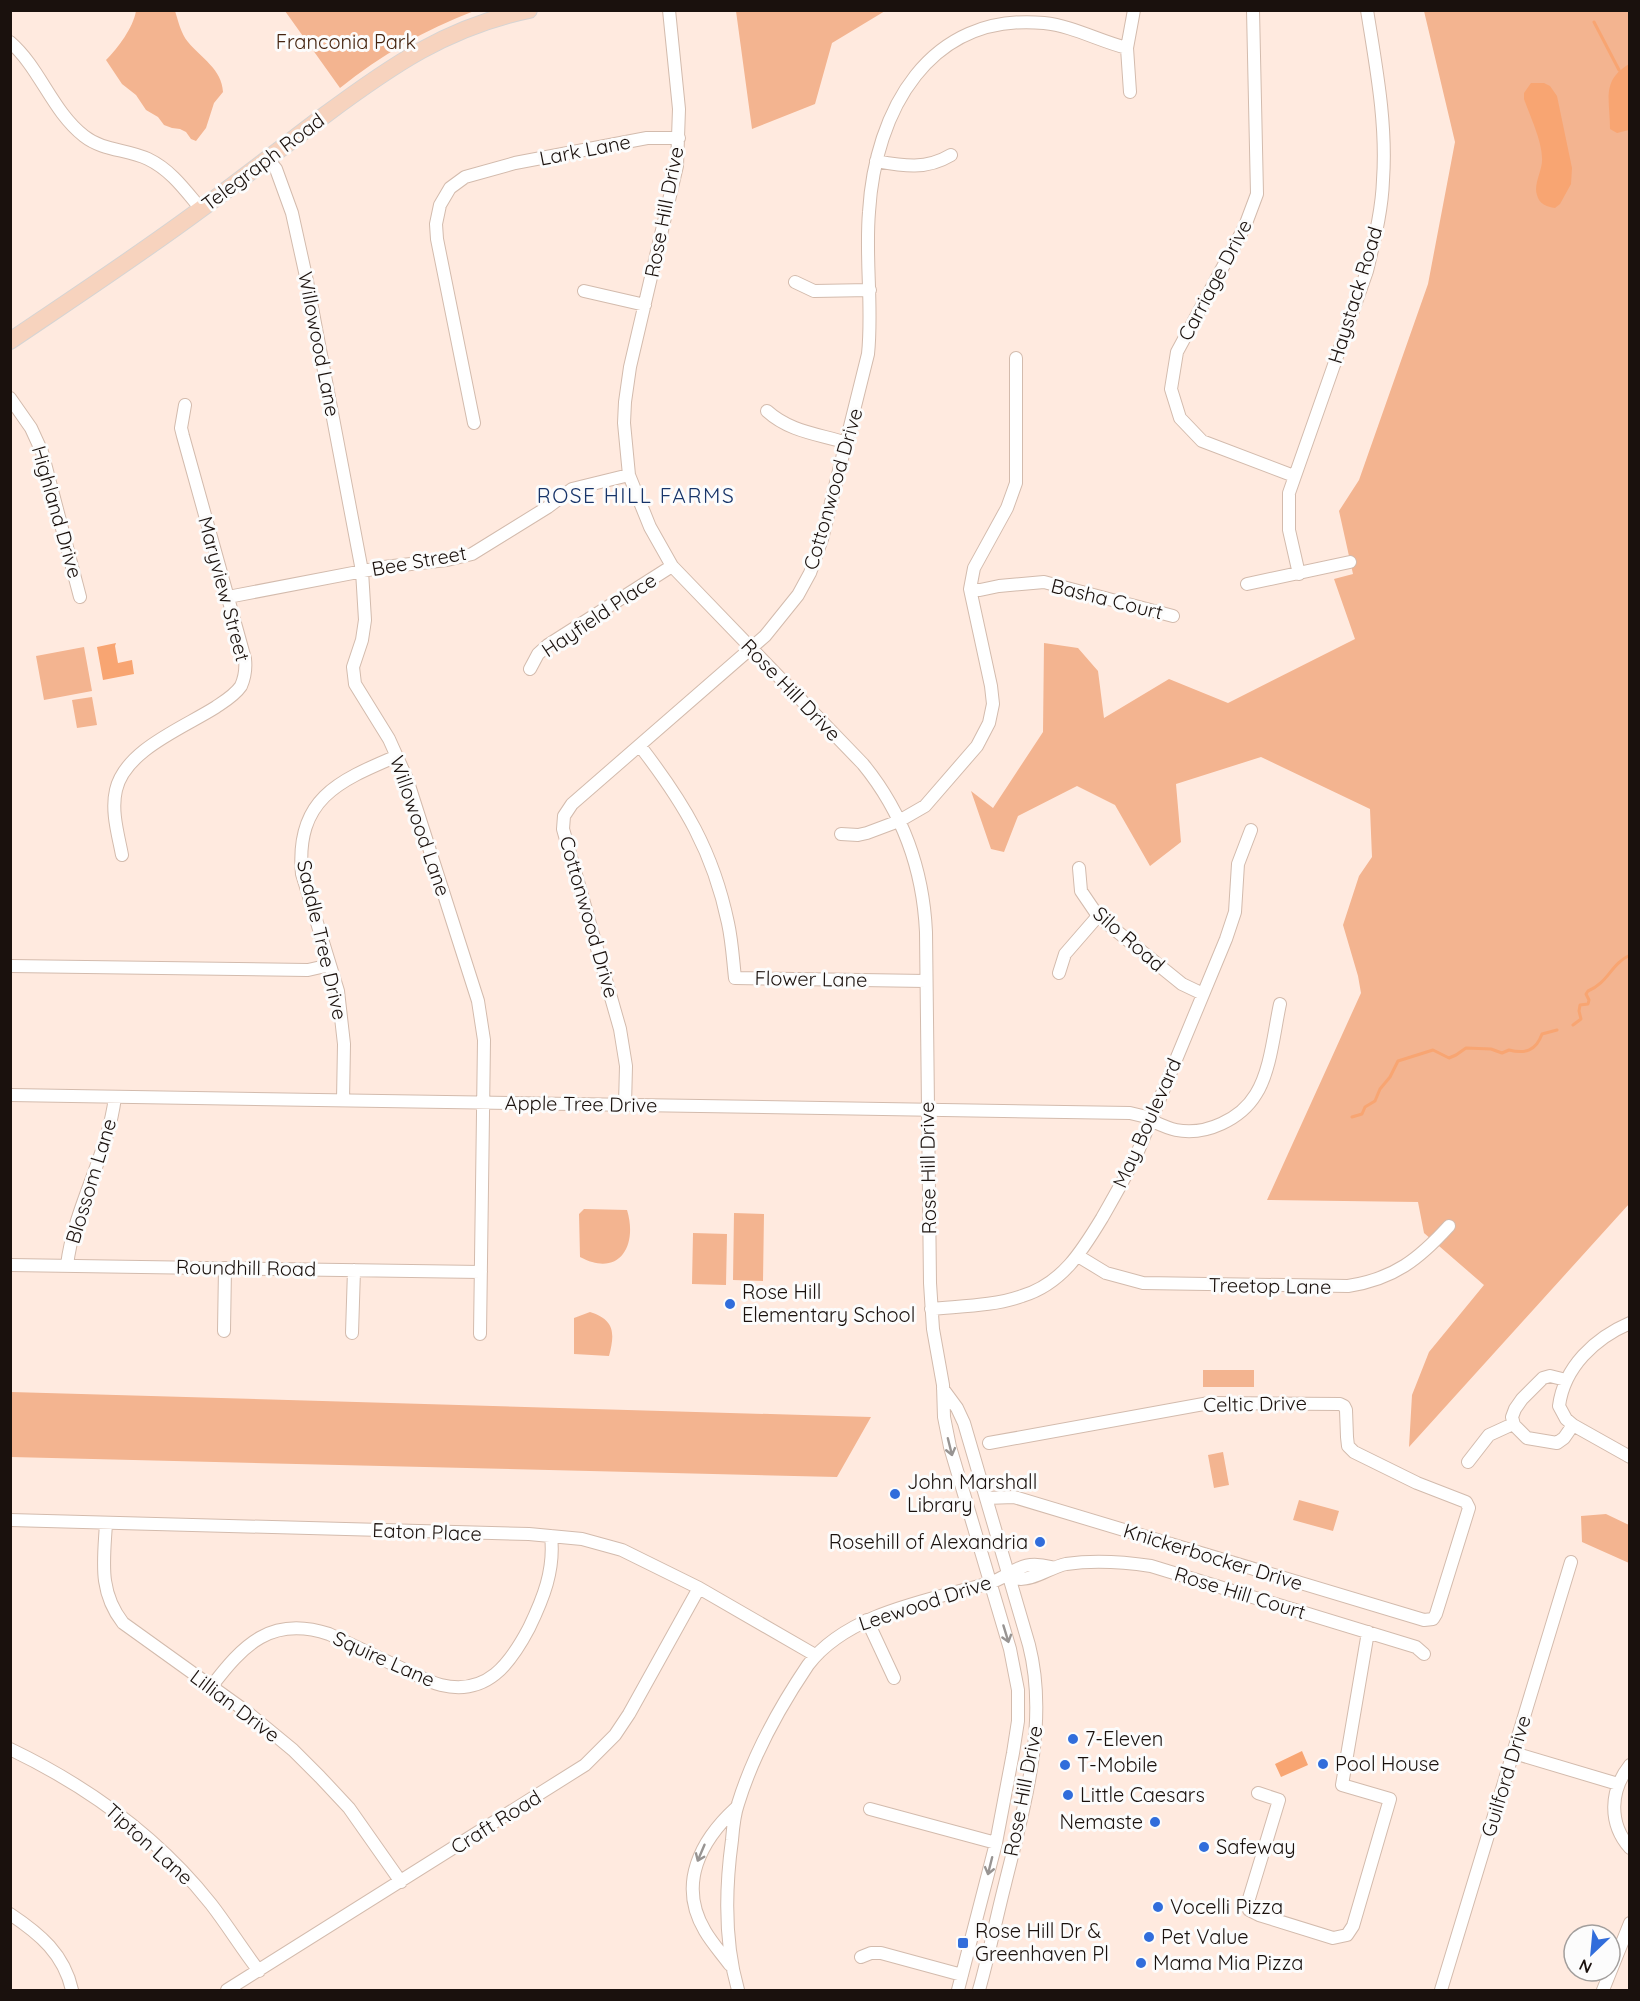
<svg xmlns="http://www.w3.org/2000/svg" width="1640" height="2001" font-family="Quicksand,sans-serif">
	<rect width="100%" height="100%" fill="#ffeadf"/>
	<path fill="#f3b490" d="M136,11H175C178,20 181,34 188,42C201,58 222,69 223,92L214,103L206,128L196,141L191,139L186,132L180,129L172,128L164,125L158,117L146,110L136,95L122,84L106,60C118,48 133,28 136,11Z
		M285,11H474C424,30 381,55 340,88Z
		M736,11V10L885,11L832,43L815,104L752,129Z
		M1424,11H1629V1204L1409,1447L1412,1395L1429,1352L1484,1285L1424,1233L1418,1202L1267,1200L1361,993L1358,976L1343,925L1359,876L1372,857L1370,809L1261,757L1176,784L1181,842L1150,866L1115,805L1077,786L1018,816L1004,852L991,849L971,791L993,808L1043,732L1044,643L1078,648L1098,671L1104,718L1169,679L1228,703L1355,639L1334,579L1353,574L1339,511L1359,480L1428,284L1455,142Z
		M84,647L92,691L44,700L36,656Z
		M92,697L97,725L77,728L72,700Z
		M584,1209L627,1210C638,1246 619,1278 580,1257L579,1214Z
		M734,1213L764,1214L763,1281L733,1280Z
		M693,1233L727,1234L726,1285L692,1284Z
		M590,1312C615,1320 615,1333 609,1356L574,1354V1318Z
		M1203,1370H1254V1387H1203Z
		M11,1392L871,1417L837,1477L11,1457Z
		M1223,1452L1229,1485L1214,1488L1208,1455Z
		M1299,1500L1339,1511L1333,1531L1293,1520Z
		M1606,1514L1629,1525V1563L1582,1542L1581,1516Z"/>
	<path fill="#f8a572" d="M1629,64V130L1617,133L1610,129C1610,99 1601,81 1629,64Z
		M1531,83H1544L1550,86L1557,96L1572,168L1571,184L1560,204L1555,208C1547,207 1539,204 1537,195C1533,184 1543,170 1542,158C1542,141 1530,116 1524,99V93Z
		M116,643L115,646L118,663L132,660L134,674L103,680L97,647Z
		M1302,1751L1308,1765L1281,1777L1275,1764Z"/>
	<g fill="none" stroke-linecap="round" stroke-linejoin="round">
		<path stroke="#f8a572" stroke-width="3" d="M1594,22L1619,70
			M1573,1025L1581,1019L1579,1011L1580,1005L1588,1004L1589,1000L1586,994L1588,991C1608,983 1611,964 1630,955
			M1352,1117L1362,1114L1365,1107L1375,1101L1380,1089L1390,1077L1398,1061L1433,1050L1449,1058L1456,1055L1466,1048L1491,1049L1502,1053L1509,1050C1525,1054 1536,1051 1542,1034L1557,1030"/>
		<defs>
			<path id="minor" d="M669,10L679,109L677,166L630,367L625,402L624,423L629,475L650,527L672,566L863,764C903,813 923,869 926,932L930,1283L933,1329L943,1385L944,1417L950,1447L1010,1649L1018,1690V1721L1013,1753L996,1843L958,1990
				M1253,10L1257,194L1245,226L1177,352L1171,389L1180,418L1202,441L1294,476
				M10,42C40,68 52,111 84,136C103,151 127,149 148,159C171,170 185,190 201,209
				M1130,92L1127,48L1134,10
				M267,158L276,169L292,213L307,281L362,571L365,620L362,640L353,667L355,684L389,739L407,779L478,1001L484,1040L480,1334
				M876,161C904,166 926,170 951,155
				M795,282L814,291L870,290
				M584,291L645,305
				M10,398L31,428L42,452L80,597
				M767,411C790,432 819,434 847,443
				M474,423L437,239L436,224L440,205L450,188L465,177L515,163L647,138H679
				M1299,574L1289,530V493L1367,271C1374,241 1382,211 1383,180C1387,123 1376,67 1367,10
				M1247,584L1350,562
				M970,589L980,590L999,586L1044,582L1173,616
				M228,597L384,567L447,560L472,554L548,507L572,489L629,475
				M530,669L538,654L548,645L672,566
				M640,746C684,803 713,851 728,923C732,941 733,960 735,978L926,981
				M841,834L858,835L867,833L899,821L925,806L977,746L989,723L993,704L991,686L970,589L974,568L1007,508L1016,483V358
				M122,855C118,834 111,811 116,790C125,750 183,728 216,707C225,701 235,695 241,686C245,677 246,668 245,659L183,436L181,428L185,405
				M1079,868L1081,891L1098,916L1182,984L1203,994
				M10,966L308,970L330,965
				M1059,973L1065,954L1098,916
				M10,1095L1130,1113L1151,1118
				M343,1100L344,1044L338,991L302,874C295,799 338,781 397,756
				M625,1105L626,1066L620,1029L563,829L564,816L572,804L765,636L798,595L810,573L822,539L868,354C873,307 865,259 869,212C875,111 929,12 1044,23C1073,26 1099,41 1127,48
				M1150,1120C1159,1124 1167,1128 1176,1130C1206,1136 1241,1119 1256,1094C1271,1070 1274,1031 1280,1004
				M1078,1256L1106,1273L1143,1283L1348,1286C1394,1279 1419,1259 1449,1226
				M10,1265L481,1272
				M67,1265C74,1207 108,1155 115,1097
				M931,1309C961,1306 994,1306 1022,1296C1062,1284 1082,1251 1102,1218C1115,1195 1128,1173 1139,1149L1226,939L1235,912L1238,864L1251,830
				M224,1331L225,1268
				M352,1333L354,1270
				M1566,1380L1550,1376L1543,1378L1522,1399L1515,1409L1512,1417L1514,1425L1527,1438L1557,1443L1564,1438L1573,1425L1566,1419L1559,1406C1564,1367 1595,1338 1630,1323
				M943,1389L957,1408L964,1423L1029,1645C1049,1723 1024,1807 1005,1884C996,1919 989,1955 979,1990
				M1573,1425L1630,1457
				M1468,1462L1489,1435L1513,1424
				M986,1498L1014,1497L1424,1620L1433,1619L1436,1614L1469,1508L1466,1502L1417,1483L1354,1452L1348,1446L1347,1437L1346,1410L1344,1406L1340,1404L1209,1403L989,1443
				M10,1520L529,1534L582,1539L622,1550L699,1588L815,1655
				M106,1523C104,1560 98,1591 123,1623L247,1712L293,1750L320,1777L349,1808L401,1882
				M1007,1575C1011,1576 1017,1579 1021,1579C1036,1579 1051,1567 1066,1564C1094,1560 1124,1562 1151,1566L1416,1647L1424,1654
				M867,1620L894,1678
				M211,1687C243,1645 271,1615 329,1634C354,1646 378,1657 403,1669C415,1674 428,1682 441,1685C487,1696 510,1664 529,1628C543,1599 555,1570 551,1536
				M10,1749C87,1786 158,1837 211,1904C228,1926 242,1949 259,1971
				M1514,1753L1618,1784
				M1630,1765C1610,1790 1608,1823 1630,1848
				M1258,1793L1279,1800L1248,1902L1249,1910L1259,1915L1333,1938L1347,1935L1353,1926L1390,1799L1342,1785L1368,1632
				M870,1809L996,1843
				M10,1914C40,1934 64,1954 72,1990
				M861,1957L871,1953H881L962,1975
				M730,1965C722,1954 712,1943 705,1931C677,1884 701,1840 736,1808
				M227,1990L585,1765L615,1735L629,1714L699,1588
				M738,1990C724,1941 725,1891 732,1840C733,1828 734,1815 738,1804C753,1755 779,1708 808,1665C847,1613 930,1600 990,1583C1016,1573 1020,1559 1051,1567
				M1441,1990L1571,1562
				M1603,1990L1630,1923"/>
			<path id="major" d="M10,341C75,297 139,255 201,209C243,178 284,146 325,115C391,66 447,27 529,10"/>
		</defs>
		<use href="#minor" stroke="#d3bbad" stroke-width="14"/>
		<use href="#major" stroke="#d6d4d3" stroke-width="18"/>
		<use href="#minor" stroke="#fff" stroke-width="12"/>
		<use href="#major" stroke="#f7d3be" stroke-width="16"/>
	</g>
	<defs><path id="oneway-shaft" d="M-6 0H5M1.5-3L5.5 0L1.5 3" fill="none" stroke-width="1.6" stroke-linecap="round" stroke-linejoin="round" transform="scale(1.5)"/></defs>
	<g stroke="#989492">
		<use href="#oneway-shaft" transform="translate(950 1447) rotate(76)"/>
		<use href="#oneway-shaft" transform="translate(1006 1634) rotate(73)"/>
		<use href="#oneway-shaft" transform="translate(701 1853) rotate(113)"/>
		<use href="#oneway-shaft" transform="translate(990 1866) rotate(104)"/>
	</g>
	<g fill="#316ddb" stroke="#fcfcfc" stroke-width="2">
		<circle cx="730" cy="1304" r="6"/>
		<circle cx="895" cy="1494" r="6"/>
		<circle cx="1040" cy="1542" r="6"/>
		<circle cx="1073" cy="1739" r="6"/>
		<circle cx="1323" cy="1764" r="6"/>
		<circle cx="1065" cy="1765" r="6"/>
		<circle cx="1068" cy="1795" r="6"/>
		<circle cx="1155" cy="1822" r="6"/>
		<circle cx="1204" cy="1847" r="6"/>
		<circle cx="1158" cy="1907" r="6"/>
		<circle cx="1149" cy="1937" r="6"/>
		<rect x="957" y="1937" width="12" height="12" rx="3"/>
		<circle cx="1141" cy="1963" r="6"/>
	</g>
	<g text-anchor="middle" stroke-width="6" stroke-linejoin="round" paint-order="stroke">
		<g font-size="20" fill="#45240f" stroke="#fcfcfc">
			<text x="346" y="49">Franconia Park</text>
		</g>
		<g font-size="20" fill="#1a110d" stroke="#fcfcfc">
			<text transform="translate(585 150) rotate(-11)" y="7">Lark Lane</text>
			<text transform="translate(263 162) rotate(-37)" y="7">Telegraph Road</text>
			<text transform="translate(664 212) rotate(-79)" y="7">Rose Hill Drive</text>
			<text transform="translate(1215 280) rotate(-62)" y="7">Carriage Drive</text>
			<text transform="translate(1355 295) rotate(-73)" y="7">Haystack Road</text>
			<text transform="translate(319 344) rotate(79)" y="7">Willowood Lane</text>
			<text transform="translate(833 489) rotate(-74)" y="7">Cottonwood Drive</text>
			<text transform="translate(57 512) rotate(74)" y="7">Highland Drive</text>
			<text transform="translate(419 561) rotate(-10)" y="7">Bee Street</text>
			<text transform="translate(224 589) rotate(75)" y="7">Maryview Street</text>
			<text transform="translate(1107 599) rotate(14)" y="7">Basha Court</text>
			<text transform="translate(599 615) rotate(-34)" y="7">Hayfield Place</text>
			<text transform="translate(791 690) rotate(46)" y="7">Rose Hill Drive</text>
			<text transform="translate(420 826) rotate(71)" y="7">Willowood Lane</text>
			<text transform="translate(589 917) rotate(74)" y="7">Cottonwood Drive</text>
			<text transform="translate(1129 939) rotate(41)" y="7">Silo Road</text>
			<text transform="translate(322 940) rotate(77)" y="7">Saddle Tree Drive</text>
			<text transform="translate(811 979) rotate(1)" y="7">Flower Lane</text>
			<text transform="translate(581 1104) rotate(1)" y="7">Apple Tree Drive</text>
			<text transform="translate(1147 1123) rotate(-66)" y="7">May Boulevard</text>
			<text transform="translate(928 1168) rotate(-91)" y="7">Rose Hill Drive</text>
			<text transform="translate(91 1181) rotate(-73)" y="7">Blossom Lane</text>
			<text transform="translate(246 1268) rotate(1)" y="7">Roundhill Road</text>
			<text transform="translate(1270 1286) rotate(1)" y="7">Treetop Lane</text>
			<text transform="translate(1255 1404) rotate(-1)" y="7">Celtic Drive</text>
			<text transform="translate(427 1532) rotate(2)" y="7">Eaton Place</text>
			<text transform="translate(1213 1557) rotate(17)" y="7">Knickerbocker Drive</text>
			<text transform="translate(1240 1593) rotate(17)" y="7">Rose Hill Court</text>
			<text transform="translate(925 1603) rotate(-18)" y="7">Leewood Drive</text>
			<text transform="translate(384 1659) rotate(24)" y="7">Squire Lane</text>
			<text transform="translate(235 1706) rotate(37)" y="7">Lillian Drive</text>
			<text transform="translate(1506 1776) rotate(-73)" y="7">Guilford Drive</text>
			<text transform="translate(1023 1791) rotate(-79)" y="7">Rose Hill Drive</text>
			<text transform="translate(496 1822) rotate(-32)" y="7">Craft Road</text>
			<text transform="translate(149 1844) rotate(42)" y="7">Tipton Lane</text>
		</g>
		<g font-size="20" fill="#1a110d" stroke="#fcfcfc" text-anchor="start">
			<text x="742" y="1299">Rose Hill<tspan x="742" dy="23">Elementary School</tspan></text>
			<text x="907" y="1489">John Marshall<tspan x="907" dy="23">Library</tspan></text>
			<text x="1028" y="1549" text-anchor="end">Rosehill of Alexandria</text>
			<text x="1085" y="1746">7-Eleven</text>
			<text x="1335" y="1771">Pool House</text>
			<text x="1077" y="1772">T-Mobile</text>
			<text x="1080" y="1802">Little Caesars</text>
			<text x="1143" y="1829" text-anchor="end">Nemaste</text>
			<text x="1216" y="1854">Safeway</text>
			<text x="1170" y="1914">Vocelli Pizza</text>
			<text x="975" y="1938">Rose Hill Dr &amp;<tspan x="975" dy="23">Greenhaven Pl</tspan></text>
			<text x="1161" y="1944">Pet Value</text>
			<text x="1153" y="1970">Mama Mia Pizza</text>
		</g>
		<g font-size="21" letter-spacing="1.5" fill="#173469" stroke="#fcfcfc">
			<text x="636" y="503">ROSE HILL FARMS</text>
		</g>
	</g>
	<rect width="1640" height="2001" fill="none" stroke="#1a110d" stroke-width="24"/>
	<g transform="translate(1592 1953) rotate(206)"><circle r="28" fill="#fcfcfc" stroke="#a29e9c" stroke-width="1.5"/>
	<path d="M0-4.5L10 22L0 15L-10 22Z" fill="#316ddb"/>
	<text y="-9" font-size="16" font-weight="bold" text-anchor="middle" fill="#1a110d">N</text>
	</g>
</svg>
